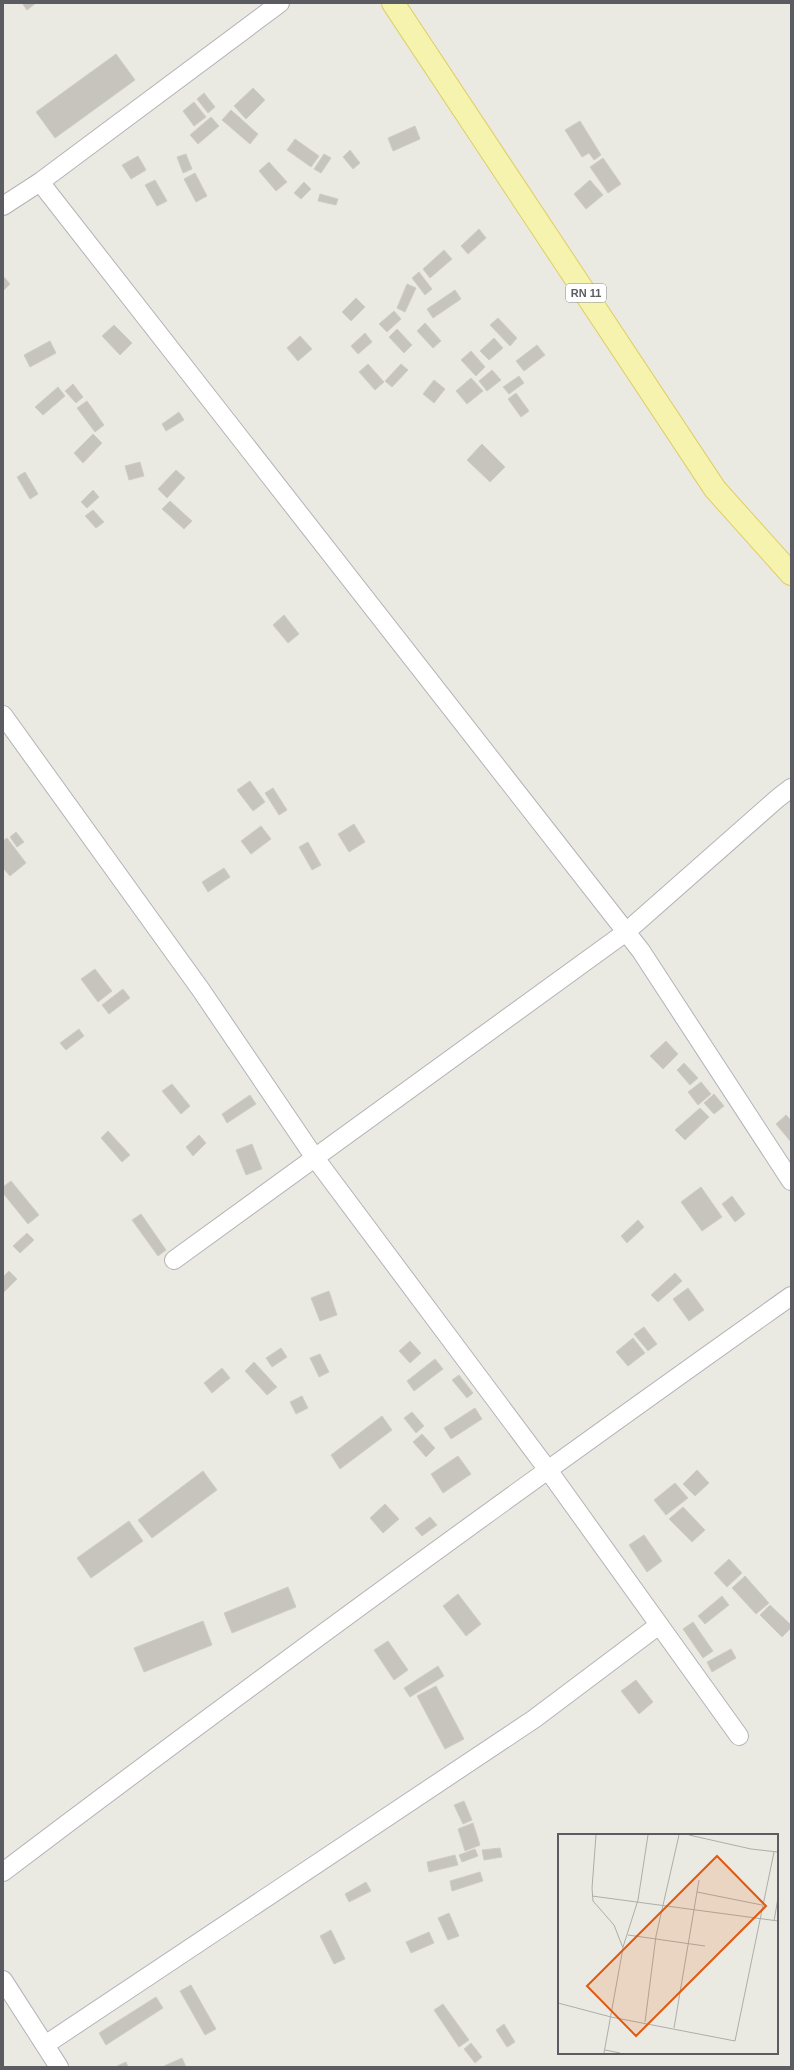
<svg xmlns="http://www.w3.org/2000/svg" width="794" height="2070" font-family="Arial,sans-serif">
	<rect width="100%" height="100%" fill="#ebeae2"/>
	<path fill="#c7c4be" stroke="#cfcdc1" d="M22,3H36L27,10Z
		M116,54L135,80L55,138L36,112Z
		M253,88L265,100L246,119L234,106Z
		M204,93L215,107L208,113L197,99Z
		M194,102L206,117L194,126L183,111Z
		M231,110L258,134L250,144L222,120Z
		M211,117L219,126L198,144L190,135Z
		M580,121L601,155L594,160L589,153L582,157L565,130Z
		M415,126L420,139L393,151L388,138Z
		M295,139L319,156L311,167L287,150Z
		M350,150L360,163L353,169L343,157Z
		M186,154L192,169L183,173L177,157Z
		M324,154L331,158L321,173L314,169Z
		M138,156L146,170L131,179L122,165Z
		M603,158L621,184L608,193L590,167Z
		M269,162L287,182L276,191L259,171Z
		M195,173L207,196L196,202L184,179Z
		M155,180L167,201L157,206L145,185Z
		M590,180L603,195L586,209L574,194Z
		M304,182L311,189L301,199L294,193Z
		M320,194L338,199L336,205L318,201Z
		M479,229L486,238L468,254L461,246Z
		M444,250L452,259L430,278L423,269Z
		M419,272L432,289L425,295L412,278Z
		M3,276L10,284L3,291Z
		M407,284L416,288L405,312L397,308Z
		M455,290L461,299L433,318L427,309Z
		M356,298L365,307L351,321L342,312Z
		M394,311L401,319L387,332L379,324Z
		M498,318L517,338L510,346L490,325Z
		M425,323L441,341L433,348L417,331Z
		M114,325L132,343L120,355L102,336Z
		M397,329L412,345L404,353L389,337Z
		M365,333L372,342L358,354L351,346Z
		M300,336L312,349L298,361L287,348Z
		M494,338L503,348L489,360L480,351Z
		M50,341L56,353L30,367L24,355Z
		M537,345L545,355L524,371L516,361Z
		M471,351L485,367L476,376L461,360Z
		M368,364L384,382L375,390L359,372Z
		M401,364L408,370L392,387L385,381Z
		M492,370L501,380L487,391L479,381Z
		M519,376L524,383L509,394L503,387Z
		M471,378L483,391L467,404L456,391Z
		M434,380L445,389L434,403L423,394Z
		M73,384L83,397L76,403L65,391Z
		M58,387L65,396L43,415L35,407Z
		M516,393L529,411L521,417L508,399Z
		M87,401L104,425L95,432L77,408Z
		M179,412L184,420L166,431L162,424Z
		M93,434L102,443L83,463L74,453Z
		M482,444L505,467L490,482L467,460Z
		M140,462L144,476L129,480L125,466Z
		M176,470L185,478L167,498L158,489Z
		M25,472L38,494L30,499L17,477Z
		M93,490L99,497L87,508L81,502Z
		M170,501L192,521L184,529L162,509Z
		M93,510L104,522L96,528L85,516Z
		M284,615L299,634L288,643L273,625Z
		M250,781L265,802L253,811L237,790Z
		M273,788L287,810L279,815L265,793Z
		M354,824L365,842L349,852L338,834Z
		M261,826L271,839L251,854L241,841Z
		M16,832L24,842L17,847L10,837Z
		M7,838L26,863L10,876L3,868V841Z
		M308,842L321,865L312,870L299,847Z
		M224,868L230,877L208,892L202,882Z
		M95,969L112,991L98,1002L81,979Z
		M123,989L130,998L109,1014L102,1005Z
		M79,1029L84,1036L66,1050L60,1043Z
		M666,1041L678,1054L663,1069L650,1056Z
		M684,1063L698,1078L690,1085L677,1070Z
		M701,1082L711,1094L698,1105L688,1092Z
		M172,1084L190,1106L181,1114L162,1091Z
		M714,1094L724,1106L714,1114L704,1103Z
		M250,1095L256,1104L227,1123L222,1114Z
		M700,1108L709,1117L685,1140L675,1130Z
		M786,1115L791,1120V1142L776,1124Z
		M108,1131L130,1155L122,1162L101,1138Z
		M199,1135L206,1143L193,1156L186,1147Z
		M252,1144L262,1169L246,1175L236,1150Z
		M11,1181L39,1215L28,1224L3,1193V1187Z
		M701,1187L722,1217L702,1231L681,1202Z
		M732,1196L745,1214L735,1222L722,1204Z
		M141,1214L166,1250L158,1256L132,1220Z
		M638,1220L644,1227L627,1243L621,1236Z
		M27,1233L34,1240L20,1253L13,1246Z
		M9,1271L17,1279L3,1293V1277Z
		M675,1273L682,1281L658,1302L651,1295Z
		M688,1288L704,1310L689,1321L673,1299Z
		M329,1291L337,1315L320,1321L311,1298Z
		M644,1327L657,1344L648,1351L634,1334Z
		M633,1338L645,1353L628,1366L616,1352Z
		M410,1341L421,1353L410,1363L399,1351Z
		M281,1348L287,1357L272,1367L266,1358Z
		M320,1354L329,1372L319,1377L310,1358Z
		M435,1359L443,1369L414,1391L407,1381Z
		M254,1362L277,1387L267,1395L245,1371Z
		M222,1368L230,1378L212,1393L204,1383Z
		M459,1375L473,1393L467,1398L452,1380Z
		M302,1396L308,1408L296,1414L290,1402Z
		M475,1408L482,1419L451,1439L444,1428Z
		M412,1412L424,1426L416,1433L404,1418Z
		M382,1416L392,1430L340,1469L331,1455Z
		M422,1434L435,1448L426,1457L413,1442Z
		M458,1456L471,1474L443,1493L431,1474Z
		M697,1470L709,1483L695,1496L683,1484Z
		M203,1471L217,1490L152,1538L138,1520Z
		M675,1483L688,1498L666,1515L654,1500Z
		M385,1504L399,1519L383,1533L370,1518Z
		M683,1507L705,1530L692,1542L669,1519Z
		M430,1517L437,1525L422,1536L415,1528Z
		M129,1521L143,1541L91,1578L77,1558Z
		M644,1535L662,1561L647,1572L629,1545Z
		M729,1559L742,1573L727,1587L714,1573Z
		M745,1576L769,1603L756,1614L732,1588Z
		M288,1587L296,1607L232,1633L224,1613Z
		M458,1594L481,1624L466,1636L443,1606Z
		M722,1596L729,1605L705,1624L698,1616Z
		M770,1605L791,1625V1628L782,1637L760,1615Z
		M203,1621L212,1645L144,1672L134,1648Z
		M693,1622L713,1651L703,1658L683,1629Z
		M388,1641L408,1670L394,1680L374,1650Z
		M731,1649L736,1658L712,1672L707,1662Z
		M438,1666L444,1676L410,1697L404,1688Z
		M636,1680L653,1702L639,1714L621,1691Z
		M436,1686L464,1739L445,1749L417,1696Z
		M464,1801L472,1820L463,1824L454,1805Z
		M473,1823L480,1845L465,1851L458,1829Z
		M500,1848L502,1857L484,1860L482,1850Z
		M475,1849L478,1856L462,1862L459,1855Z
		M455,1855L458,1865L429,1872L427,1862Z
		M480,1872L483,1881L452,1891L450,1881Z
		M366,1882L371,1891L349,1902L345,1894Z
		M449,1913L459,1936L448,1940L438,1918Z
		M331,1930L345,1959L334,1964L320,1936Z
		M429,1932L434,1943L411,1953L406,1942Z
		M191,1985L216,2029L205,2035L180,1991Z
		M156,1997L163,2008L106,2045L99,2033Z
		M443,2004L469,2040L459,2047L434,2010Z
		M504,2024L515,2042L507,2047L496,2030Z
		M471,2043L482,2057L475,2063L464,2049Z
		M182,2058L186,2067H162Z
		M126,2062L128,2067H115Z"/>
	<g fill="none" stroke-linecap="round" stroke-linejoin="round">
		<defs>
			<path id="minor" d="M40,182L641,951L791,1181
				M3,206L40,182L280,3
				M3,715L201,990L315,1158L548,1470L739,1736
				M174,1260L626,932L778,798L791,788
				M3,1872C262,1676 526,1484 791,1296
				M3,1980L59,2067
				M45,2045L534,1719L659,1625"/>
			<path id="primary" d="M393,3L715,489L791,574"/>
		</defs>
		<use href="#minor" stroke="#b2b3b8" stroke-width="20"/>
		<use href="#primary" stroke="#e0ce66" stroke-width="24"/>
		<use href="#minor" stroke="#fff" stroke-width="18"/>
		<use href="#primary" stroke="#f5f3ad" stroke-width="22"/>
	</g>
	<g text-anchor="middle" stroke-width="3.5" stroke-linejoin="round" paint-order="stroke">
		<rect fill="#fff" stroke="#8c8d90" stroke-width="1" x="566" y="284" width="40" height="18" rx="3"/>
		<g font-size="11" font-weight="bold" fill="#5a5c61">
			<text x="586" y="297">RN 11</text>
		</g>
	</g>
	<g transform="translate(558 1834)">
		<rect width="220" height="220" fill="#ebeae2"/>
		<path fill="none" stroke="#adadaa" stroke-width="1" d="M38,1L34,54L35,67L56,91L65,114L46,219M131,1L193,15L220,18M139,58L204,71M34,62L220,87M216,87L220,64M70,101L147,112M65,113L80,66L90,1M0,169L53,183L177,207L216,18M87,188L98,102L121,1M116,194L141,46M47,216L62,219"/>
		<path fill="#e15910" fill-opacity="0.15" stroke="#e15910" stroke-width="2" d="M159,22L208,72L78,202L29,152Z"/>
		<rect width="220" height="220" fill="none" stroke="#5a5c61" stroke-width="2"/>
	</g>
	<rect width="794" height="2070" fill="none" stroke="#5a5c61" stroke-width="8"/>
</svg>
